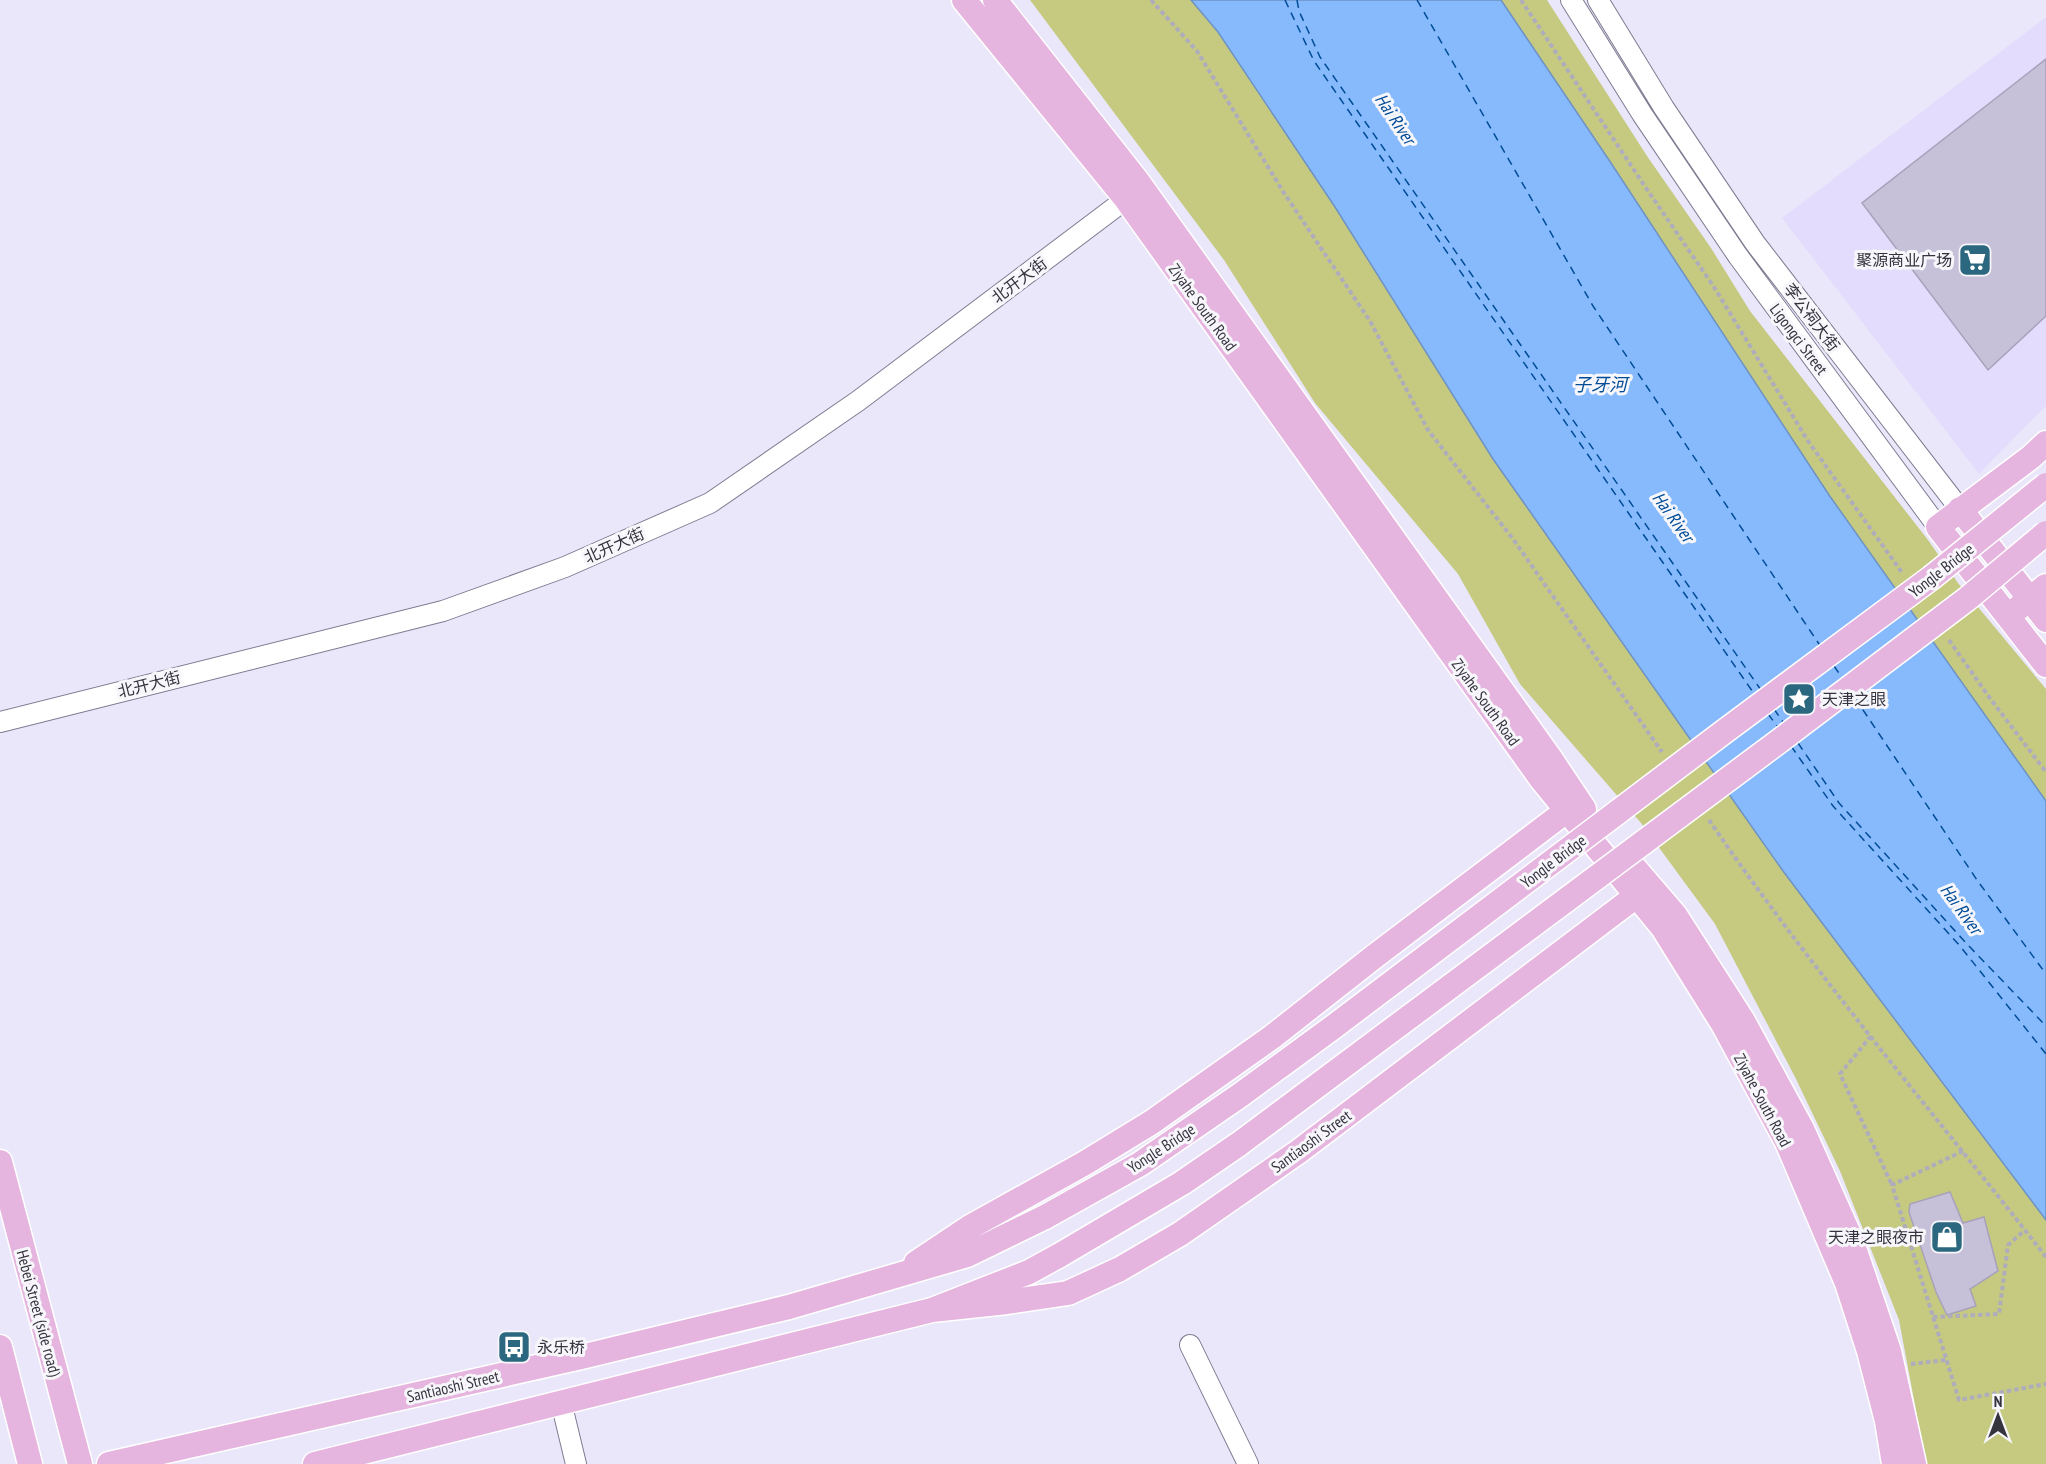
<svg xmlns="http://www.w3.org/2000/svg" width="2046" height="1464" font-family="'PT Sans Narrow','Noto Sans SC',sans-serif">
	<rect width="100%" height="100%" fill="#ebe7fb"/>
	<path fill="#e3dcfc" d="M2046,17V406L1979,474L1782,218Z"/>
	<path fill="#c5ca80" d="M1030,0H1547L1647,156L1711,248L1750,311L1928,540L1958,583L2046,689V1464H1926L1899,1320L1840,1171L1795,1077L1715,924L1641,823L1520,684L1458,574L1315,403L1224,260Z"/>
	<path fill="#86bafc" stroke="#6e92c3" stroke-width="1.5" d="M1191,0H1501L1609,160L1829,495L2046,801V1220L1783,871L1493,459L1335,207L1218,32Z"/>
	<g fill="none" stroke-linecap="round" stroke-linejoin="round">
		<path stroke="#004c97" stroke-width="1.5" stroke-dasharray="8 6" stroke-linecap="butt" d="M1285,0L1314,61L1755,695
			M1297,0L1299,11L1320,57L1761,690
			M1417,0L1593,306L1821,647
			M1834,666L1843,679
			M1855,698L1977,880L2046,974
			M1774,709L1785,725
			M1768,714L1778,727
			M1798,743L1839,803L1966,943L2046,1026
			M1791,746L1833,806L1960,946L2046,1054"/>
	</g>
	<path fill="#c6c1d9" stroke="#a7a2ba" stroke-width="1.5" d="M2046,59V316L1988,370L1862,203Z
		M1950,1192L1963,1223L1984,1217L1998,1271L1970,1289L1976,1306L1947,1315L1936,1292L1909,1212L1910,1204Z"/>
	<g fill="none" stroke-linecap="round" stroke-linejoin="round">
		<defs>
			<path id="minor" d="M1571,0L1642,114L1738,256L1938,527
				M1598,0L1664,108L1755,243L1960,509
				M0,722L443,611L565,567L710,503L858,401L1138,190
				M1190,1345L1248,1464
				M561,1402L576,1464"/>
			<path id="major" d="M964,0L1126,199L1542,780L1663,928L1723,1024L1787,1142L1847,1283L1869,1351L1887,1421L1894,1464
				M995,0L1138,182L1550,758L1584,809
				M2046,443L2031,457L1938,527L2046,665
				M1960,509L2046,620
				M2017,609L2046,586
				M1632,865L1675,915L1743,1021L1802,1129L1851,1239L1889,1351L1914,1464
				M0,1162L80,1464
				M916,1263L970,1227L1085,1163L1152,1122L1272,1037L1375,956L1578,802
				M932,1310L1007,1302L1068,1293L1120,1269L1180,1234L1298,1152L1648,887
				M0,1347L30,1464
				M109,1464L581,1357L789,1307L967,1255L1045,1217
				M315,1464L932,1310L1029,1272L1060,1255"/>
		</defs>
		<use href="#minor" stroke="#7f7b91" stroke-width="22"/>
		<use href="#major" stroke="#fff" stroke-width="27"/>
		<path stroke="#afacbc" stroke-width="4" stroke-dasharray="4.5 3" stroke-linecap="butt" d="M1151,0L1197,51L1284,193L1370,321L1428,430L1513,539L1662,752
			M1521,0L1646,188L1714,287L1808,441L1903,574
			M1949,640L1989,697L2046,772
			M1709,820C1813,972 1933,1112 2046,1257
			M1871,1036L1840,1074L1892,1185
			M1963,1151L1892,1185L1959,1400L2046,1384
			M1933,1317L1999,1314L2008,1245L2025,1230
			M1911,1364L1946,1360"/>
		<use href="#minor" stroke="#fff" stroke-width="20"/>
		<use href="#major" stroke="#e6b5df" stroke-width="24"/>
		<defs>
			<path id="major-bridge" d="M1045,1217L1140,1164L1239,1096L1332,1028L1725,731L1931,578L2046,485
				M1060,1255L1182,1183L1239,1144L1782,739L1967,599L2046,533"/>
		</defs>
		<use href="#major-bridge" stroke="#fff" stroke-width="27" stroke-linecap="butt"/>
		<use href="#major-bridge" stroke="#e6b5df" stroke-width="24"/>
	</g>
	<defs>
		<symbol id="supermarket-square" viewBox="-11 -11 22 22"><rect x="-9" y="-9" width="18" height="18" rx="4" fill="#2b687f" stroke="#f7f6fb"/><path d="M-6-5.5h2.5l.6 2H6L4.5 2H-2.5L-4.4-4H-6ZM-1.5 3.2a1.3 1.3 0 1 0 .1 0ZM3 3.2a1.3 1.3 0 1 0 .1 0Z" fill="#fff"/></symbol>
		<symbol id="sight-square" viewBox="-11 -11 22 22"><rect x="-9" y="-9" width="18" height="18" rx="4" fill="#2b687f" stroke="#f7f6fb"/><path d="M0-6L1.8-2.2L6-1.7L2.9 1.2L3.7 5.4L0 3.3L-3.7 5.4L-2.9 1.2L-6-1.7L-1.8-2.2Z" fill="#fff"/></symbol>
		<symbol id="shop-square" viewBox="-11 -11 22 22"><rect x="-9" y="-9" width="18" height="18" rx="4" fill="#2b687f" stroke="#f7f6fb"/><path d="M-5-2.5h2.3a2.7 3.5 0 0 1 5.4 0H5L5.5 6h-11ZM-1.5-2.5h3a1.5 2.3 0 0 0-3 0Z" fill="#fff"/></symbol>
		<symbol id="bus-square" viewBox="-11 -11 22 22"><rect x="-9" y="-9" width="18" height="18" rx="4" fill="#2b687f" stroke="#f7f6fb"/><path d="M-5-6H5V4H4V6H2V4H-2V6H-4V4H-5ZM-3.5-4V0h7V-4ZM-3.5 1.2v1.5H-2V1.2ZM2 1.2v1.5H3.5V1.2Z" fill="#fff"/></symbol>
	</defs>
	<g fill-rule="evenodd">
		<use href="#supermarket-square" x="1956" y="241" width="38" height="38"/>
		<use href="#sight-square" x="1780" y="680" width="38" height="38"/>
		<use href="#shop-square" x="1928" y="1218" width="38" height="38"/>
		<use href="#bus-square" x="495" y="1328" width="38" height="38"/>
	</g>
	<g text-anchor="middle" stroke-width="6" stroke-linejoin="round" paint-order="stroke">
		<g font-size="16" fill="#35333d" stroke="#f7f6fb" text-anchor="end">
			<text x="1952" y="266">聚源商业广场</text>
			<text x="1822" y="705" text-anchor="start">天津之眼</text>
			<text x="1924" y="1243">天津之眼夜市</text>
			<text x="537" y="1353" text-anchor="start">永乐桥</text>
		</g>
		<g font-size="16" fill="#35333d" stroke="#f7f6fb">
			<text transform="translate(1019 280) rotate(-37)" y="6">北开大街</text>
			<text transform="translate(1203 307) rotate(54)" y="6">Ziyahe South Road</text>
			<text transform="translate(1812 317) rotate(53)" y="6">李公祠大街</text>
			<text transform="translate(1799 339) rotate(53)" y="6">Ligongci Street</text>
			<text transform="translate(614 545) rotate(-24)" y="6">北开大街</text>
			<text transform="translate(1941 570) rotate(-38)" y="6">Yongle Bridge</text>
			<text transform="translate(149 684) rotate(-14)" y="6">北开大街</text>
			<text transform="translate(1486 702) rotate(54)" y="6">Ziyahe South Road</text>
			<text transform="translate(1553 861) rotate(-37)" y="6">Yongle Bridge</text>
			<text transform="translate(1763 1100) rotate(62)" y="6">Ziyahe South Road</text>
			<text transform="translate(1311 1141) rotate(-36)" y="6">Santiaoshi Street</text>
			<text transform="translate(1161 1148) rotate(-33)" y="6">Yongle Bridge</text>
			<text transform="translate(39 1313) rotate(75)" y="6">Hebei Street (side road)</text>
			<text transform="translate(453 1386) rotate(-13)" y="6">Santiaoshi Street</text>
		</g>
		<g font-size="18" font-style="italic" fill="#004c97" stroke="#f7f6fb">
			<text transform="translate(1395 119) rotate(56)" y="6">Hai River</text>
			<text x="1600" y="391">子牙河</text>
			<text transform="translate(1673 517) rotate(54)" y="6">Hai River</text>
			<text transform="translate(1961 909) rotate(54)" y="6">Hai River</text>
		</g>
	</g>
	<g transform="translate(1998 1416)" stroke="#f7f6fb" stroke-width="4.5" paint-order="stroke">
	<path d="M0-4.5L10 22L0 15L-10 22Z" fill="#35333d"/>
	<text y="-9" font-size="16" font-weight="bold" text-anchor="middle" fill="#35333d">N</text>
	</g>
</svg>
